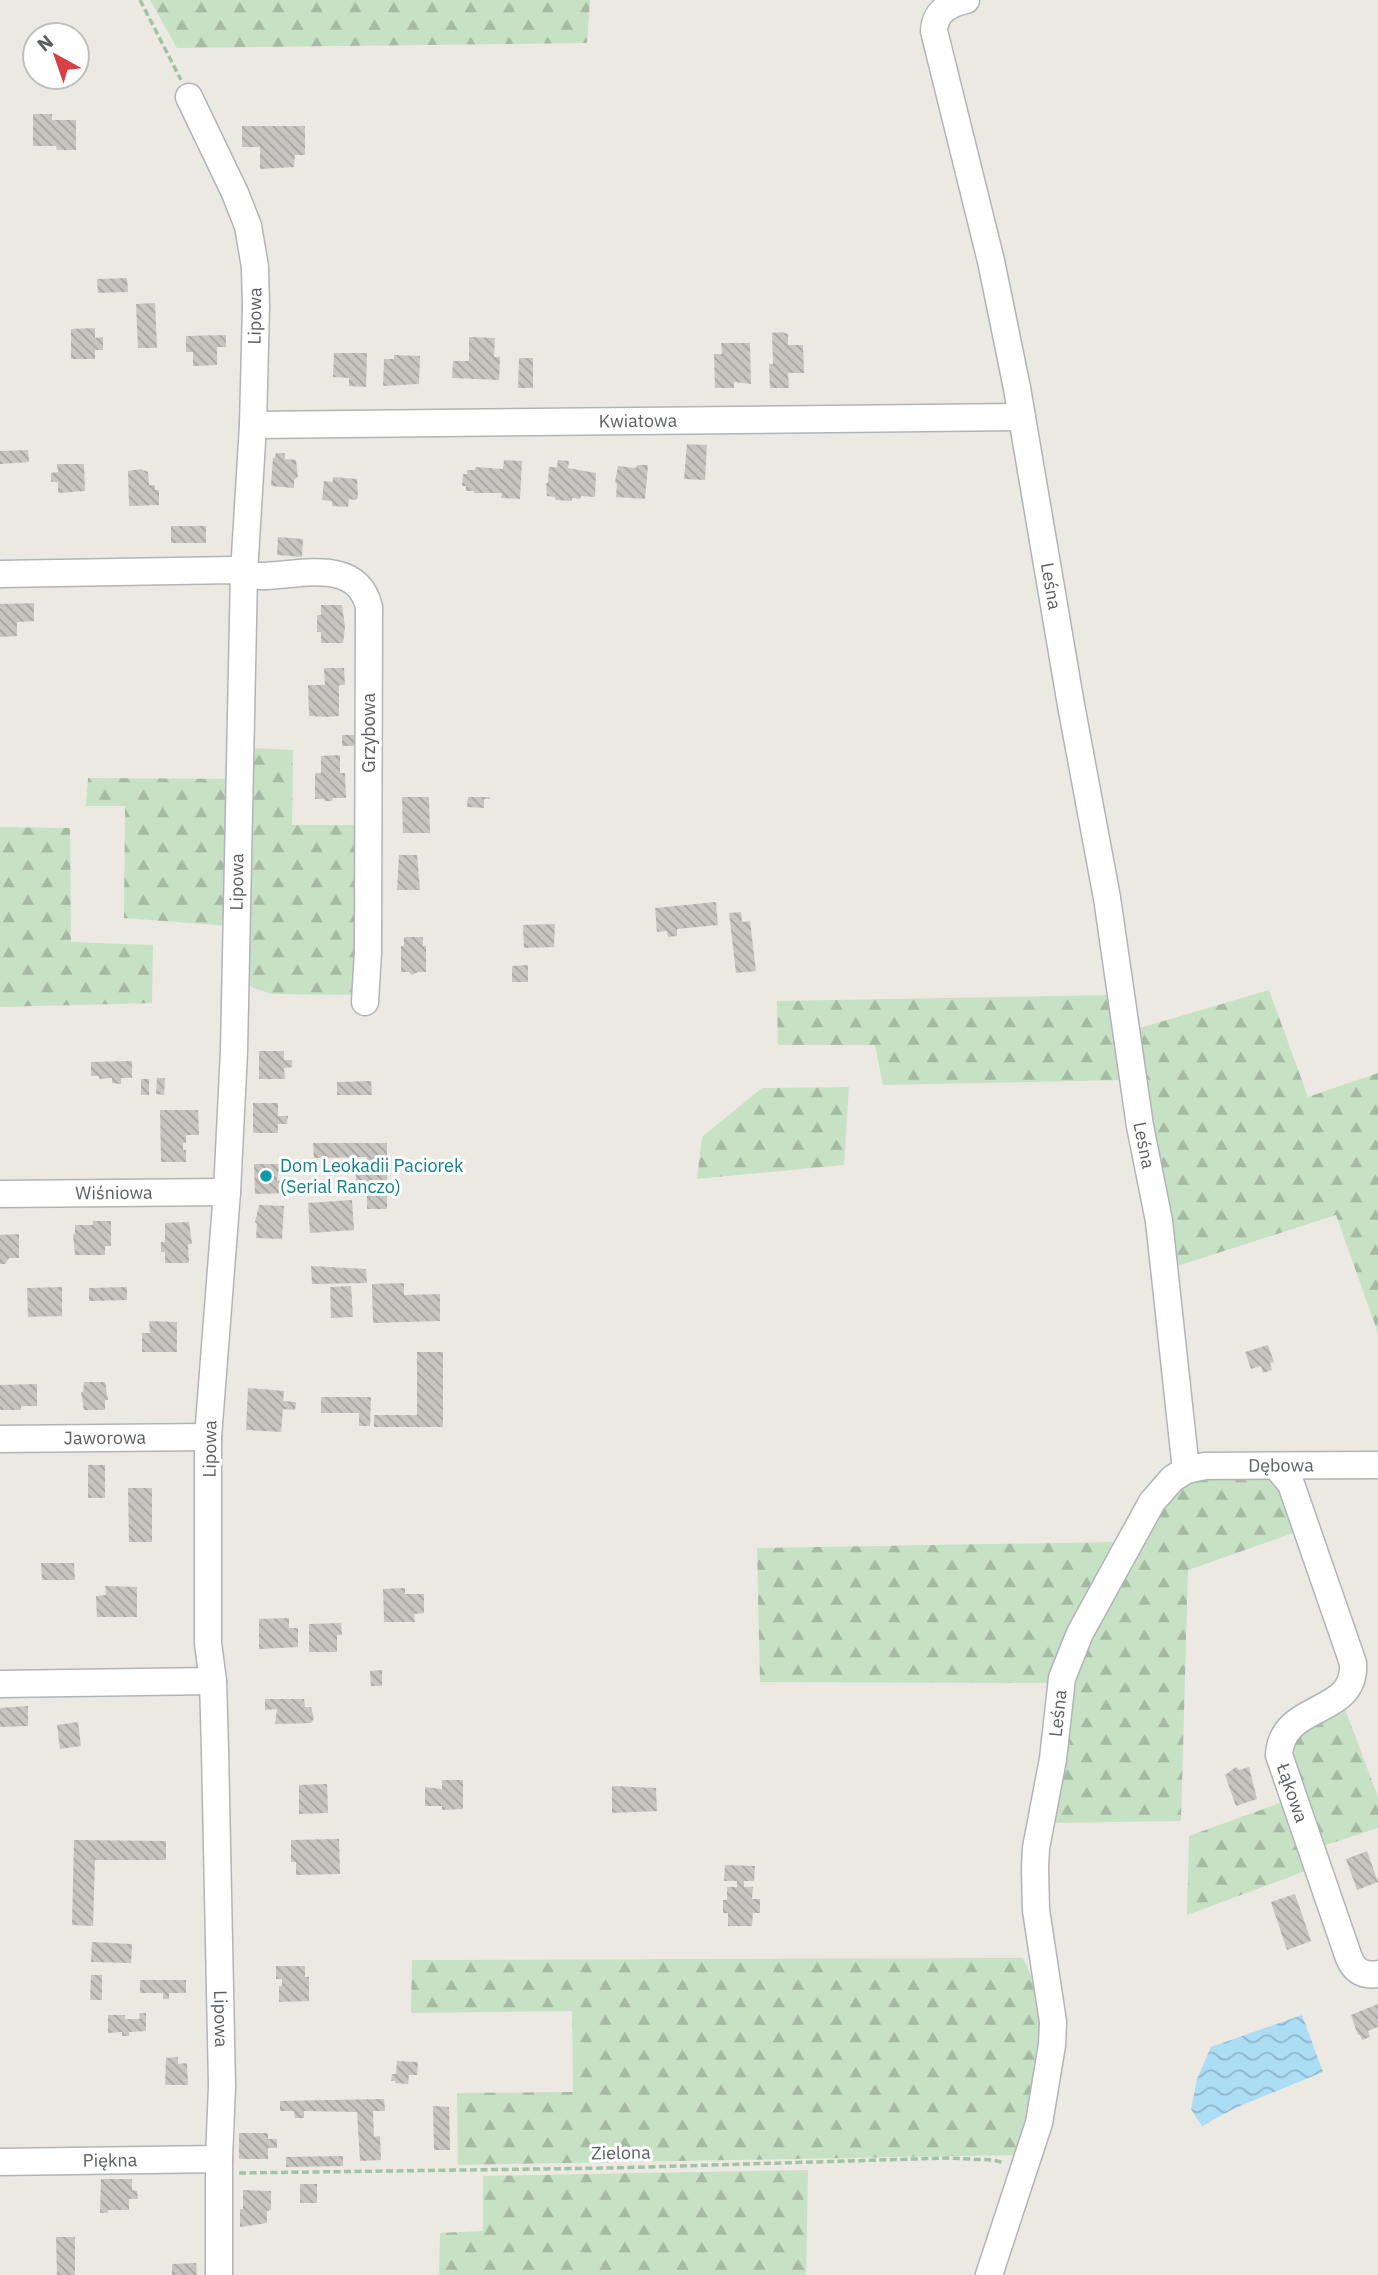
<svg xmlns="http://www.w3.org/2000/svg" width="1378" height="2275" font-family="'IBM Plex Sans',sans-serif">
	<defs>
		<pattern id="forest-firs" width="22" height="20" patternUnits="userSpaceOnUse" patternTransform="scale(1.75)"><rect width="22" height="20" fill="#c6e1c3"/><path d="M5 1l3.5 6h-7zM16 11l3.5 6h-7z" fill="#a4baa2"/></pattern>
		<pattern id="water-waves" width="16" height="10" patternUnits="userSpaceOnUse" patternTransform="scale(1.75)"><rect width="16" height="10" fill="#abddf5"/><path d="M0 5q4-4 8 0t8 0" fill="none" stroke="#8eb6ca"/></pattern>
		<pattern id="building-back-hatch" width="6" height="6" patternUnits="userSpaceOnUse" patternTransform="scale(1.75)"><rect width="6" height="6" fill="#c8c4c0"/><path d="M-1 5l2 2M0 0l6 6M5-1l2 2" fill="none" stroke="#a6a29f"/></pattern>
	</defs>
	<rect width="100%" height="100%" fill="#ece9e3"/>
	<path fill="url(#forest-firs)" d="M150,0H590L587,43L177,48Z
		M253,748L293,750L292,825H361L360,995L272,994L253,988L242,977Z
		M88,778L233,779L229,926L124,918L125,806H86Z
		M0,827L70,828L71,942L153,945L152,1003L0,1007Z
		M1269,990L1308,1097L1378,1073V1333L1336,1215L1171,1268L1133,1030Z
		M1116,995L1129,1080L883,1085L875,1045H778L777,1001Z
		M849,1087L844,1165L697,1179L702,1137L762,1088Z
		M1193,1476H1276L1296,1532L1188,1570L1181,1821L1047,1823L1068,1679L1163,1498Z
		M1113,1542L1053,1683L760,1682L757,1548Z
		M1345,1709L1378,1797V1828L1323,1846L1287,1740L1301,1724Z
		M1285,1801L1308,1870L1187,1915L1189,1836Z
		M1023,1958L1047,2011L1041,2087L1016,2155L458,2165L457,2093L573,2092L572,2011L411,2013L412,1960Z
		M808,2170L806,2275H439L440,2233L483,2231V2176Z"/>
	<path fill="url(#water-waves)" d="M1302,2015L1323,2072L1235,2108L1202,2126L1191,2109L1197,2079L1211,2047Z"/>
	<path fill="url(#building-back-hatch)" d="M33,114H52V120H76V150H57L56,146H33Z
		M242,126H305V155H295L294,167L260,169V147H242Z
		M127,278L128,292L98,293L97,279Z
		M155,303L157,348H138L136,304Z
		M95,328V338L103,337V350H95V359H71V329Z
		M782,332L788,334V345H803L804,373H788L789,388H770L769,364H773L772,333Z
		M226,335V347H217V365L193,366V352H186V336Z
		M469,337L495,338L494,357H500L499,380L452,378L453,361H469Z
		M721,343H750L751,384L734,382V388H715L714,354H722Z
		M334,353H367L366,387L349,386V378L333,377Z
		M394,355L420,356L419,384L383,386L384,359H394Z
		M519,358H533V388H518Z
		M687,444L707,445L705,480L684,479Z
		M28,450L29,462L0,464V451Z
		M276,453H285V459L296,460L298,477L294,480V488L271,486L273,458H275Z
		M504,460L522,461L520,499L501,498L502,493H474V491H466V486H462L463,474H467V470H475V467L503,469Z
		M558,460L569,461L568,468L596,473L595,497L581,496L580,499L572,498V501L555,500V497L547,496L546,484L548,482L549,467H557Z
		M57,464H84L85,491L58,493V482H51V473L58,472Z
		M637,465H648L645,499L616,497L617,484L615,482L618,466L636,468Z
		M141,469L148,472L149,485H155V490H159V505L129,506L128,471Z
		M333,477L357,479L358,497L356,500L349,499L348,507L332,506V501L322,500L324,481L333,482Z
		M171,526H206V543H171Z
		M278,537L303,539L302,557L277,555Z
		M34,603V621L17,622V636L0,637V604Z
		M321,605H342L345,627L343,643H321V632H317V615H321Z
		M324,668H344L345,685H339V716L327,717L309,716L308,685H325Z
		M342,735H356V746H342Z
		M340,755V773H345L346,798H333L332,801H325L324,799H315V773H321V756Z
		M402,797H429L430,833H403Z
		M468,797H490V799H484V808L467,807Z
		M399,855H417L420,890H397Z
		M716,902L718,925L677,929V936L668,937L667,931L657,932L655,908Z
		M741,912L742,922L750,921L756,971L736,973L729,913Z
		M555,924L554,947L524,948L523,925Z
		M404,937H423V946H426V972H418L412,975L409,972H401V946H404Z
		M528,965V982H512V966Z
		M259,1051H284V1060H292V1067L284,1068L285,1079H259Z
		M132,1061V1078H121V1084L112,1083V1078L99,1079V1076H91V1062Z
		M157,1078H165L164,1095L156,1094Z
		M141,1079H149V1095H141Z
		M371,1081L372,1095H337V1082Z
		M253,1103H278V1116H288L287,1124H278V1133H253Z
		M160,1110H198L199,1135H186V1143H183V1150H186V1162H161Z
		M313,1143H387V1209H367V1185H356V1170H367V1157L314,1158Z
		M254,1164H285V1172H278L277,1181L290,1180V1193L255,1194Z
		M352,1200L354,1230L310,1233L308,1203Z
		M259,1205L284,1206L282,1239L256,1238L257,1224L255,1222Z
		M93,1221H111V1246H105V1255H75L73,1234H75V1225H93Z
		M189,1222L192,1244H188L189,1263H165V1252H161V1242H165V1223Z
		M19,1234V1258H9L5,1264H0V1235Z
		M311,1266L366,1269L367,1283L312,1284Z
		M404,1283V1295L440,1294V1321L373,1323L372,1284Z
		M351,1286L353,1317L331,1318L330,1287Z
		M62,1287V1316L28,1317L27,1288Z
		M127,1287V1300L89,1301V1288Z
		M149,1321L177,1322V1352H142V1333H150Z
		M1268,1345L1274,1362L1270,1363L1272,1370L1263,1373L1261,1366L1251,1369L1245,1352Z
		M417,1352H443V1427H374V1415H417Z
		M84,1382H105L108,1400H105V1410H84L81,1392H83Z
		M37,1384V1406H21V1410H0V1385Z
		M248,1388L284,1391L283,1401L296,1402L295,1410L283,1409L281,1432L246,1430Z
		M321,1397H371L370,1426H359V1413H321Z
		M88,1465H105V1498H88Z
		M128,1488H152V1542H129Z
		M41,1563H74L75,1580H42Z
		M105,1586L137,1587V1617H97L96,1596L106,1595Z
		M405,1588V1594H424V1613L414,1614L415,1622H384L383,1589Z
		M289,1618V1628H298V1647L259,1649V1619Z
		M341,1623L342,1635H337V1652H309V1624Z
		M382,1670V1686H371L370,1671Z
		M265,1699H304L305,1707H311L314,1718L311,1723L275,1724L277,1709L265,1710Z
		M28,1706V1726L0,1727V1708Z
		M78,1722L81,1746L60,1749L57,1725Z
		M1236,1767L1239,1770L1249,1767L1257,1799L1236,1806L1225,1775Z
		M442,1780H463V1809L442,1810V1806H425V1787L442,1789Z
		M327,1784L328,1813L299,1814V1785Z
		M612,1786L656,1788L657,1811L612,1813Z
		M339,1839L340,1874L296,1875V1862H291V1840Z
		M74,1840L166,1841V1860H95L93,1926L72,1925Z
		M1367,1851L1378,1882L1357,1890L1346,1859Z
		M725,1865L755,1866L754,1881H744V1887H753L752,1899H760V1913H753L752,1926H728V1913H723V1900H727V1887H737V1881H724Z
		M1295,1894L1311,1941L1287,1950L1271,1902Z
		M92,1942L132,1944L131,1963L91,1962Z
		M276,1966H305V1977H309V2001L279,2002V1986H282V1979H276Z
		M91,1975H102V2000H90Z
		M140,1980H186V1993H169V1999H163V1993H140Z
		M1378,2004V2027L1368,2031L1370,2037L1362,2040L1360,2035H1358L1351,2015Z
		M139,2013H146V2031L129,2032V2036H122V2032L108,2033V2015H125V2019H140Z
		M178,2057V2064L187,2063L188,2085H165L166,2058Z
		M397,2061L418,2062L417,2075H409L408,2084L395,2083L396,2081H391L392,2074H396Z
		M384,2099L385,2111H373L374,2137L380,2136L381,2160L360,2161L357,2112L304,2111V2118H295L294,2111H280V2101Z
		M433,2106L449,2107L450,2150H434Z
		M239,2133H268V2139H277V2148H268V2159H239Z
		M343,2156V2166L286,2167V2157Z
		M101,2179H132V2190L137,2191L138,2199H129V2210H108V2213H100Z
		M300,2184H317V2203H300Z
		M243,2190L271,2191V2210L267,2211V2223L240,2227V2209H243Z
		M56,2237H75V2275H57Z
		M196,2263L197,2275H172V2264Z"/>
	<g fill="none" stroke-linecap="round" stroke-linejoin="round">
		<defs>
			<g id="minor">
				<path id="s1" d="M966,0C949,4 935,11 934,31L991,261L1017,388L1071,705L1107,898L1140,1126L1159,1221L1186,1470"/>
				<path id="s2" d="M189,97L235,193L248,226L255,267L256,306L253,425L244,573L234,1051L227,1192L208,1437V1643L213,1681L215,1750L222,2086L219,2159V2275"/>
				<path id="s3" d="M253,425L1022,417"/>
				<path d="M0,574L234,570C241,572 248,575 255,576C293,578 356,554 369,607L368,952L365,1002"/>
				<path id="s4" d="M0,1194L227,1192"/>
				<path id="s5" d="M0,1439L208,1437"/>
				<path id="s6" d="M1277,1467L1291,1484L1353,1663C1357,1717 1282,1701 1279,1755L1349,1958C1355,1972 1364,1976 1378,1974"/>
				<path d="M0,1684L213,1681"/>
				<path id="s7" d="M0,2162L219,2159"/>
				<path id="s8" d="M989,2275L1039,2123L1052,2045L1053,2022L1036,1910L1035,1868L1036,1848L1053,1759L1062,1678L1080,1633L1152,1502L1172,1479L1186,1470L1205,1466L1378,1465"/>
			</g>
		</defs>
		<use href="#minor" stroke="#b1b4b7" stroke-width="29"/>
		<path stroke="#9ec4a4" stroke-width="3.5" stroke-dasharray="7 3.5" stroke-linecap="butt" d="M140,0L181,80
			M239,2173L612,2168L948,2158L993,2160L1004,2163"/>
		<use href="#minor" stroke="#fff" stroke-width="26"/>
	</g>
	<circle fill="#0f9aa8" stroke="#fff" stroke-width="2.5" cx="266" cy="1176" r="7"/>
	<g text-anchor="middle" stroke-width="6" stroke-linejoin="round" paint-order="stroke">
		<g font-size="18" fill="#5c5f62" stroke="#fff">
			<text transform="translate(255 316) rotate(-89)" y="6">Lipowa</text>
			<text dy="6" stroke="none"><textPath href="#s3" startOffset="385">Kwiatowa</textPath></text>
			<text dy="6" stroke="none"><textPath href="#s1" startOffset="616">Leśna</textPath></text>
			<text transform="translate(369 733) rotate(-90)" y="6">Grzybowa</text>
			<text transform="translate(237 882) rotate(-89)" y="6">Lipowa</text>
			<text dy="6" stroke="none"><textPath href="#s1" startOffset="1183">Leśna</textPath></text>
			<text dy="6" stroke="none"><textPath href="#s4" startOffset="114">Wiśniowa</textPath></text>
			<text dy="6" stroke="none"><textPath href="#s5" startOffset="105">Jaworowa</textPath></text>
			<text transform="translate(210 1449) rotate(-89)" y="6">Lipowa</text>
			<text dy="6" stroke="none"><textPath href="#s8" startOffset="950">Dębowa</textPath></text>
			<text dy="6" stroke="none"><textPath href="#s8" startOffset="574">Leśna</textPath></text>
			<text dy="6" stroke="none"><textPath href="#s6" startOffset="378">Łąkowa</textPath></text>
			<text dy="6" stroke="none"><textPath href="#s2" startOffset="1937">Lipowa</textPath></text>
			<text transform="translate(621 2153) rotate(-1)" y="6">Zielona</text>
			<text dy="6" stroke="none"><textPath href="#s7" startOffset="110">Piękna</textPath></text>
		</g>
		<g font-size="18" fill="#0d838f" stroke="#fff" text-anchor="start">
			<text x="280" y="1172">Dom Leokadii Paciorek<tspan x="280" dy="21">(Serial Ranczo)</tspan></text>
		</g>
	</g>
	<g transform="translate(56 56) rotate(320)"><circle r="33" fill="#ffffff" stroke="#bebfc0" stroke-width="2"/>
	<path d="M0-5L12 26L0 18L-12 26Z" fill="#d54146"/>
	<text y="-10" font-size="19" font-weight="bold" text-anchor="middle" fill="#5c5f62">N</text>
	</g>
</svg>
